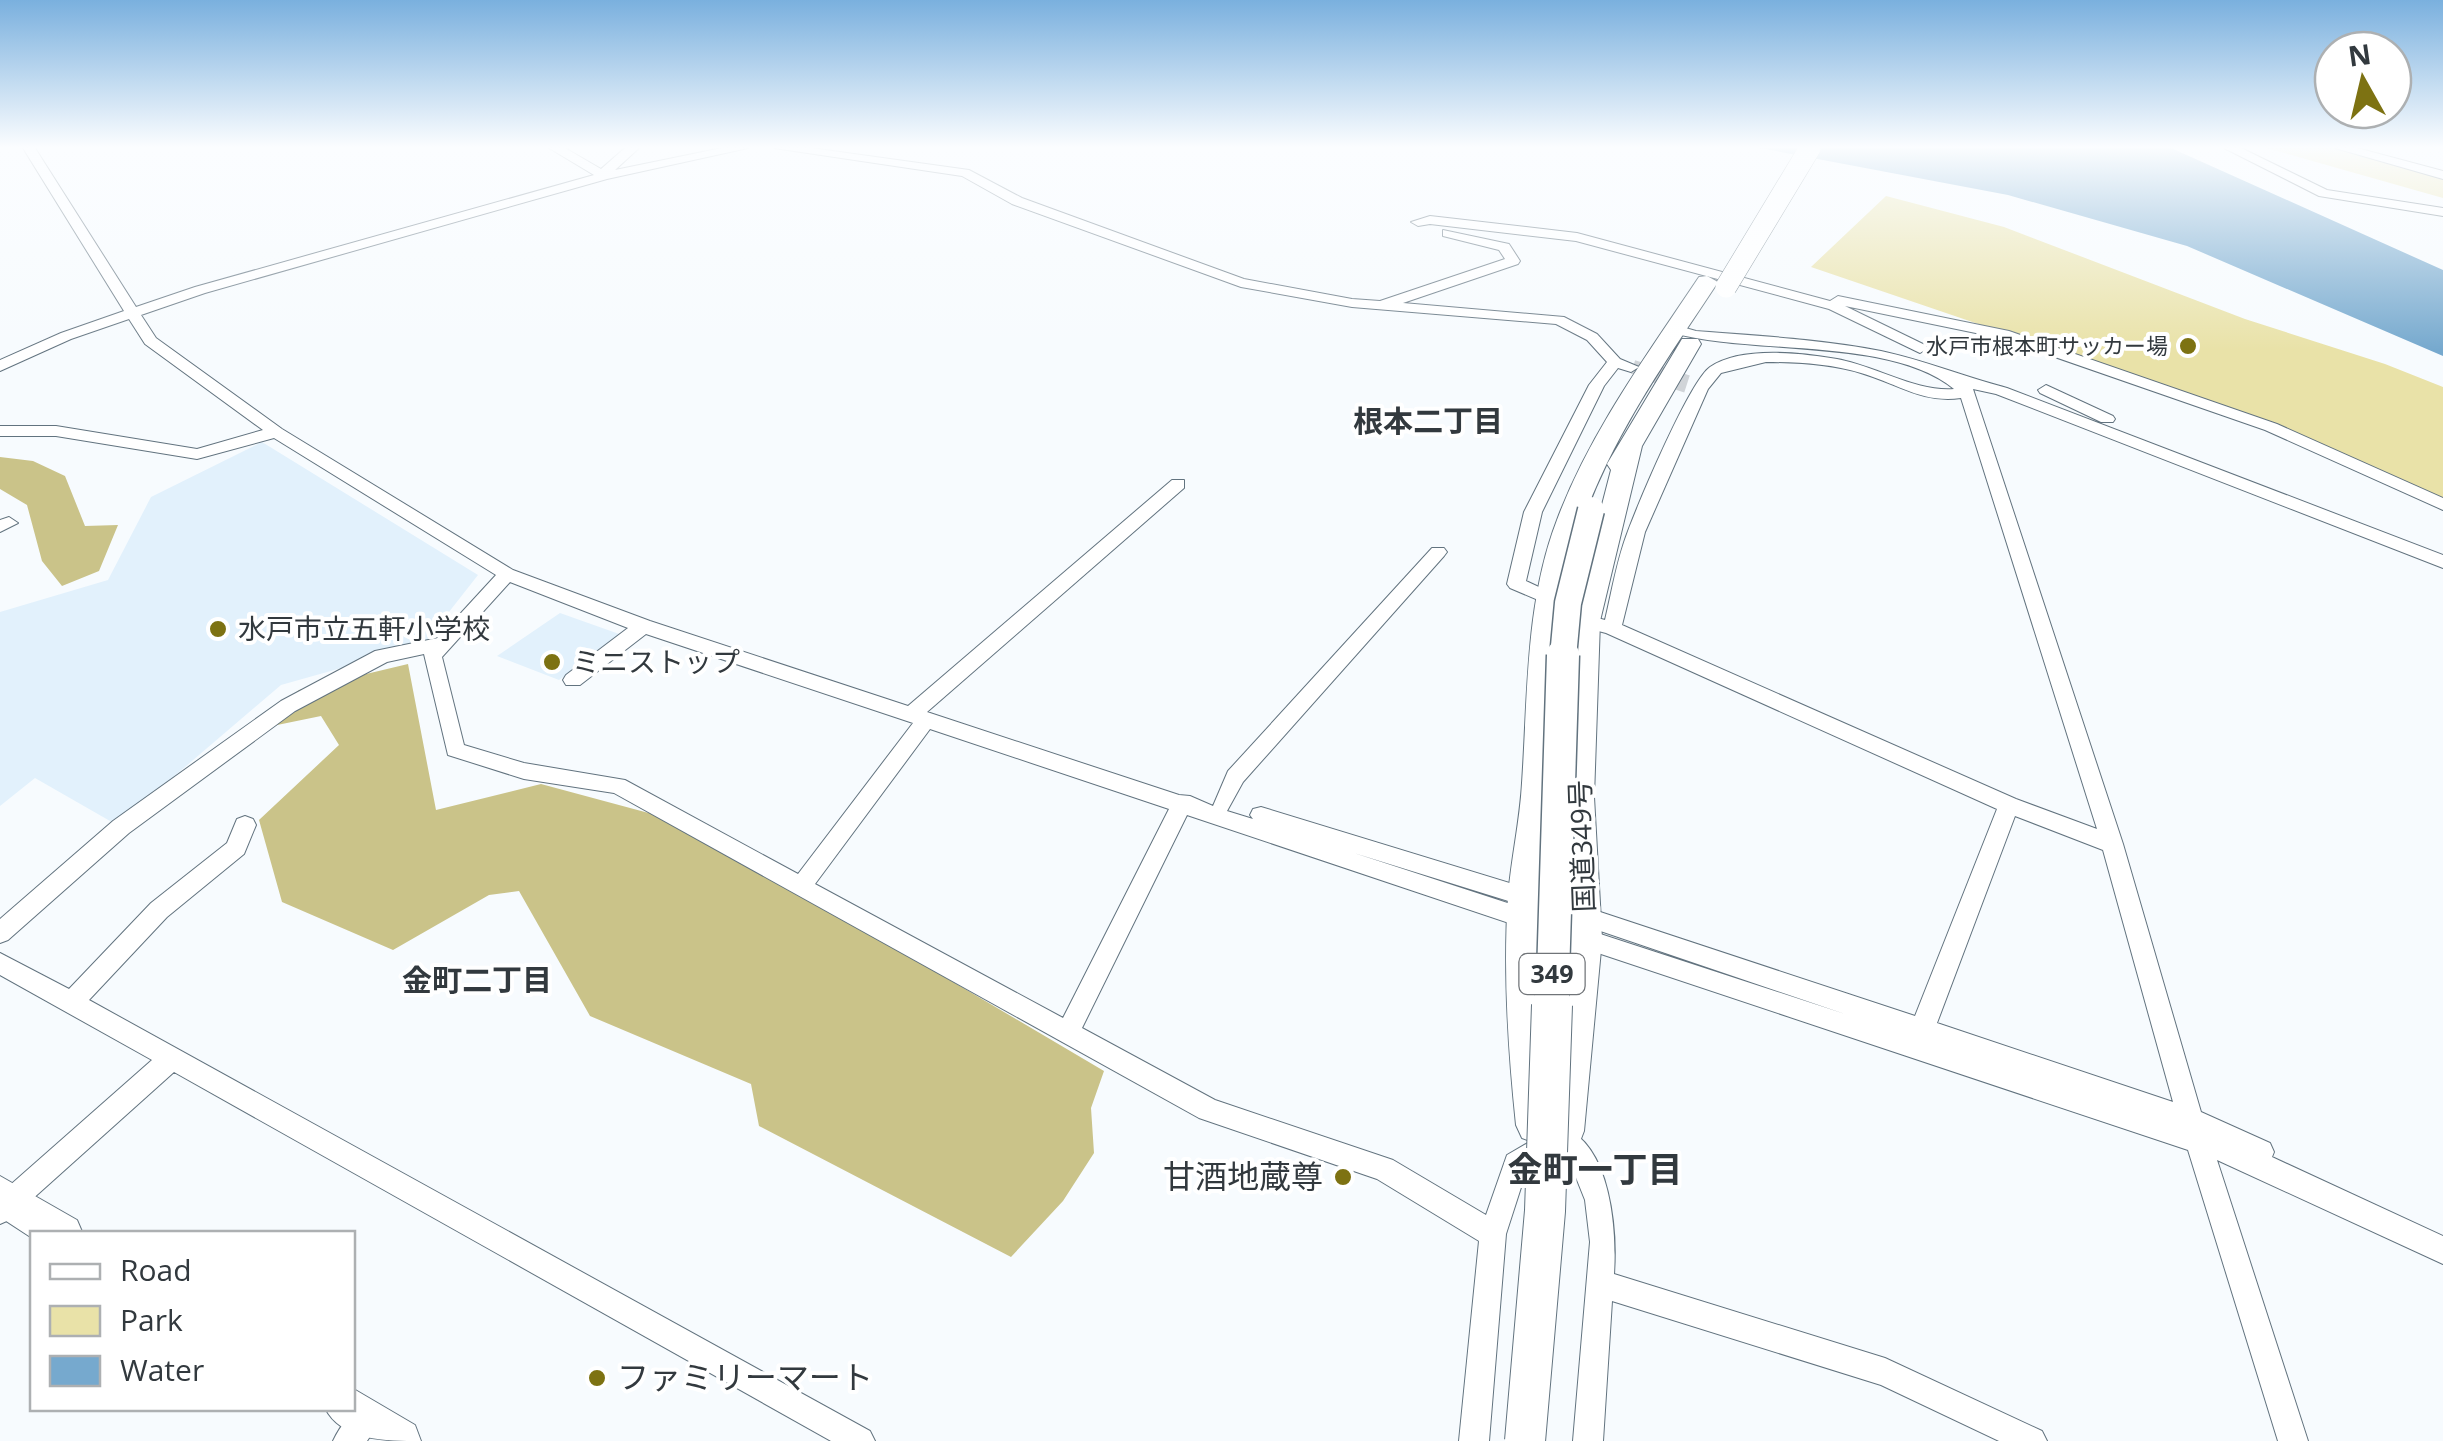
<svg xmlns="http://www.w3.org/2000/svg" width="2443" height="1441" font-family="'Open Sans','Noto Sans JP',sans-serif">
	<rect width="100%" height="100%" fill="#f7fbfe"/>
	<path fill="#e2f1fc" d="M262,442L478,575L423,645L281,685L117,825L35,778L0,806V612L108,580L151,497Z
		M560,613L622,635L559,680L497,656Z"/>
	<path fill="#e9e2a8" d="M2267,148H2333L2443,178V198Z
		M1886,196L2004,227L2245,319L2385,364L2443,387V499L2272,424L1811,267Z"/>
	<path fill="#cac389" d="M0,457L33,461L65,476L85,526L118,525L99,571L62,586L42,561L27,505L0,489Z
		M408,664L436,810L541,784L682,822L1104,1071L1091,1108L1094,1153L1063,1201L1011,1257L759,1126L751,1084L590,1016L519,891L489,895L393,950L282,902L259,820L339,745L321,716L248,731L299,690Z"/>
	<path fill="#76a9ce" d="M1760,148H2171L2443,270V356L2187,246L2008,195Z"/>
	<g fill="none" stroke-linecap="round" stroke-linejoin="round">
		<path stroke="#d0d4d8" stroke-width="14" stroke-dasharray="14 8" stroke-linecap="butt" d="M1633,367L1661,376"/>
		<path stroke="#d0d4d8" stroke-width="18" stroke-dasharray="18 9" stroke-linecap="butt" d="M1653,373L1687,384"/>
		<defs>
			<path id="minor" d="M23,148H35L136,307L195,287L594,175L549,148H565L601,169L625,148H639L615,170L722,148H748L607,179L205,293L141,315L156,338L282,429L513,570L650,621L908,706L1172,480H1184V488L927,712L1179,795L1190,796L1213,806L1228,771L1432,548H1444L1447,552L1444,556L1243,782L1227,811L1253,819L1250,815L1253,809L1261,807L1542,893L1545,900L1542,907L1534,909L1354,853L1541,914L1544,921L1541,928L1533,931L1187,815L1082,1028L1215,1100L1393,1160L1486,1215L1507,1155L1538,1137L1547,1140L1551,1149L1547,1158L1526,1172L1506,1234L1489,1441H1459L1479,1241L1377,1179L1199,1118L614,793L524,779L448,755L424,654L387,662L295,711L129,833L8,940L0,943V919L113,821L281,701L375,651L438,638L496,575L274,438L197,459L56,436H0V426H56L197,449L263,430L145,344L129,319L71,339L0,371V360L61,333L124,311ZM510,582L628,628L566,675L563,680L566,685H580L646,634L913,723L798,874L625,780L524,763L464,745L442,657ZM930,729L1169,809L1063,1018L815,884Z
				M774,148H811L969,170L1022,198L1244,279L1352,299L1380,301L1505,259L1499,250L1443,236V230L1509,244L1520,261L1518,264L1403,303L1564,317L1597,334L1620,359L1639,367L1631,372L1618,368L1604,386L1542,512L1526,581L1556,595L1559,599L1550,605L1510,588L1507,584L1524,512L1589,385L1607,362L1587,340L1556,324L1352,307L1241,287L1012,204L962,176Z
				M2224,148H2241L2327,190L2443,208V216L2319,196Z
				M2335,148H2357L2443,171V179Z
				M1430,216L1577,233L1830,301L1838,296L2009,331L2277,424L2443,498V510L2265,430L2000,338L1845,306L1925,345L1928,348L1920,353L1829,309L1576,241L1430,224L1418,226L1411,222Z
				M1675,325L1696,331C1758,336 1820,339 1881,351C1924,360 1964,377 2007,388L2443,555V568L1996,394L1973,389L2123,844L2201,1112L2270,1143L2274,1152L2272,1157L2443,1236V1264L2217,1160L2308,1441H2278L2188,1150L1571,944L1568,937L1571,930L1579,927L1845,1014L1568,920L1565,913L1568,906L1576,904L1915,1016L1997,809L1606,633L1579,626L1577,621L1579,616L1586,615L1605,620C1612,590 1617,559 1628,531C1639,502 1689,382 1710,367C1741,346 1802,353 1837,359C1876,366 1916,392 1954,389C1889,336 1750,356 1670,332V326ZM1766,362C1798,362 1831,364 1861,373C1896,383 1923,404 1961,398L2097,829L2016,799L1622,625L1645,532L1708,389L1721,373ZM2015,816L2103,850L2173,1102L1937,1023Z
				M2046,385L2113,416L2115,419L2113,422H2101L2040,393L2038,390Z
				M9,517L18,523L0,532V520Z
				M245,816L253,819L256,825L244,854L167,917L89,1000L870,1431L875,1441H831L174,1072L9,1220L0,1224V1194L152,1060L0,975V953L69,989L151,903L227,843L237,819Z
				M1564,1128C1611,1146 1617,1231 1614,1274L1885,1358L2042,1431L2047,1441H1999L1881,1385L1612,1301L1603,1441H1573L1590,1242L1585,1200L1575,1175L1551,1140L1555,1131Z
				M366,1405L376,1410L381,1420L367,1441H333C340,1426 351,1412 366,1405Z"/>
			<path id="highway" d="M1707,276L1718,282C1668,358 1614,433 1583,520C1551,606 1558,701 1553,791C1551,826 1544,861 1542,897C1539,963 1543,1029 1550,1094L1568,939L1562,797L1572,621L1611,470L1607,464L1682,339H1698L1701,344L1642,446L1600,621L1594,797L1602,939L1584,1131L1579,1144L1565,1149L1551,1144L1549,1137L1535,1143L1522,1138L1516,1125C1508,1049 1503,973 1508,897C1511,859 1520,821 1522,783C1528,696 1525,603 1557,520C1590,432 1647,355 1699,277Z
				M0,1176L77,1220L83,1234H32V1238L0,1217Z
				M352,1388L415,1425L421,1441C385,1441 342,1441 325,1408H352Z"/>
		</defs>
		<use href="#minor" stroke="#62737f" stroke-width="2"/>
		<use href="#highway" stroke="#62737f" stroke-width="2"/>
		<use href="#minor" fill="#fff" fill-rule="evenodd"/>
		<use href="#highway" fill="#fff" fill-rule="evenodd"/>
		<defs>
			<path id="highway-bridge-far3" d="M1726,287L1810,148"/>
			<path id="highway-bridge-far2" d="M1563,657L1568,603L1591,510"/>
			<path id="highway-bridge-far1" d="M1552,1007L1563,655"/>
			<path id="highway-bridge" d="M1525,1441L1545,1211L1552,1005"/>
		</defs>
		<use href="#highway-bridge-far3" stroke="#62737f" stroke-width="22" stroke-linecap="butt"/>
		<use href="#highway-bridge-far2" stroke="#62737f" stroke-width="29" stroke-linecap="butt"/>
		<use href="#highway-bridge-far1" stroke="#62737f" stroke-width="35" stroke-linecap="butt"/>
		<use href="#highway-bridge" stroke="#62737f" stroke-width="42" stroke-linecap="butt"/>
		<use href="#highway-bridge-far3" stroke="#fff" stroke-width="21"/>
		<use href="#highway-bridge-far2" stroke="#fff" stroke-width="26"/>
		<use href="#highway-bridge-far1" stroke="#fff" stroke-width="32"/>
		<use href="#highway-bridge" stroke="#fff" stroke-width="40"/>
	</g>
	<linearGradient id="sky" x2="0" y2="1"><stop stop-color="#7ab0de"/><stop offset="0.42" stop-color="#fbfdff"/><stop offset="1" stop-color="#fbfdff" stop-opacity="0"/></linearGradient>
	<rect width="2443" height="350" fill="url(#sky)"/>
	<g fill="#7d7212" stroke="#fff" stroke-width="4">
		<circle cx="2188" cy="346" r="10"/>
		<circle cx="218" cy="629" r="10"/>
		<circle cx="552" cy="662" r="10"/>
		<circle cx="1343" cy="1177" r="10"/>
		<circle cx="597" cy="1378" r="10"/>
	</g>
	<g text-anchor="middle" stroke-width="8" stroke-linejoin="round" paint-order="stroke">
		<g font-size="22" fill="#32393e" stroke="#fff" text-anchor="end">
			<text x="2168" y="354">水戸市根本町サッカー場</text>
		</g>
		<rect fill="#fff" stroke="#707478" stroke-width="2.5" x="1519.5" y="954" width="65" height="40" rx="8"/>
		<g font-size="25" font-weight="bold" fill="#32393e">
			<text x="1552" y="983">349</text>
		</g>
		<g font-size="28" fill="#32393e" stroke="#fff" text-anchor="start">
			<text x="238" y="639">水戸市立五軒小学校</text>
			<text x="572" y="672">ミニストップ</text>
		</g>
		<g font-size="28" fill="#32393e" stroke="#fff">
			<text transform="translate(1582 846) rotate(-92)" y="10">国道349号</text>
		</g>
		<g font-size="30" font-weight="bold" fill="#32393e" stroke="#fff">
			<text x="1428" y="432">根本二丁目</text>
			<text x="477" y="991">金町二丁目</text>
		</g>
		<g font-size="32" fill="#32393e" stroke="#fff" text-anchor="end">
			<text x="1323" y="1188">甘酒地蔵尊</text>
			<text x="617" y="1389" text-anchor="start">ファミリーマート</text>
		</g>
		<g font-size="35" font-weight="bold" fill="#32393e" stroke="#fff">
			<text x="1595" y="1182">金町一丁目</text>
		</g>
	</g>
	<rect x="30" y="1231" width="325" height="180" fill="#ffffff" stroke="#adb0b2" stroke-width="2.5"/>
	<rect x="50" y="1264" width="50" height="15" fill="#ffffff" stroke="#adb0b2" stroke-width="2.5"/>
	<text x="120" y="1281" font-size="30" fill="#32393e">Road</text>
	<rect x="50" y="1306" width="50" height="30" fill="#e9e2a8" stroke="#adb0b2" stroke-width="2.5"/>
	<text x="120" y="1331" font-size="30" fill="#32393e">Park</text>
	<rect x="50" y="1356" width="50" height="30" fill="#76a9ce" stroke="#adb0b2" stroke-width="2.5"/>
	<text x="120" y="1381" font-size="30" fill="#32393e">Water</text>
	<g transform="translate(2363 80) rotate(352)"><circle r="48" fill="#ffffff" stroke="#adb0b2" stroke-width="2.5"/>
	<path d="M0-8L18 38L0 25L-18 38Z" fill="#7d7212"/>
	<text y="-15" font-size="28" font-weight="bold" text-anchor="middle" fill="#32393e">N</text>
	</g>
</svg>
